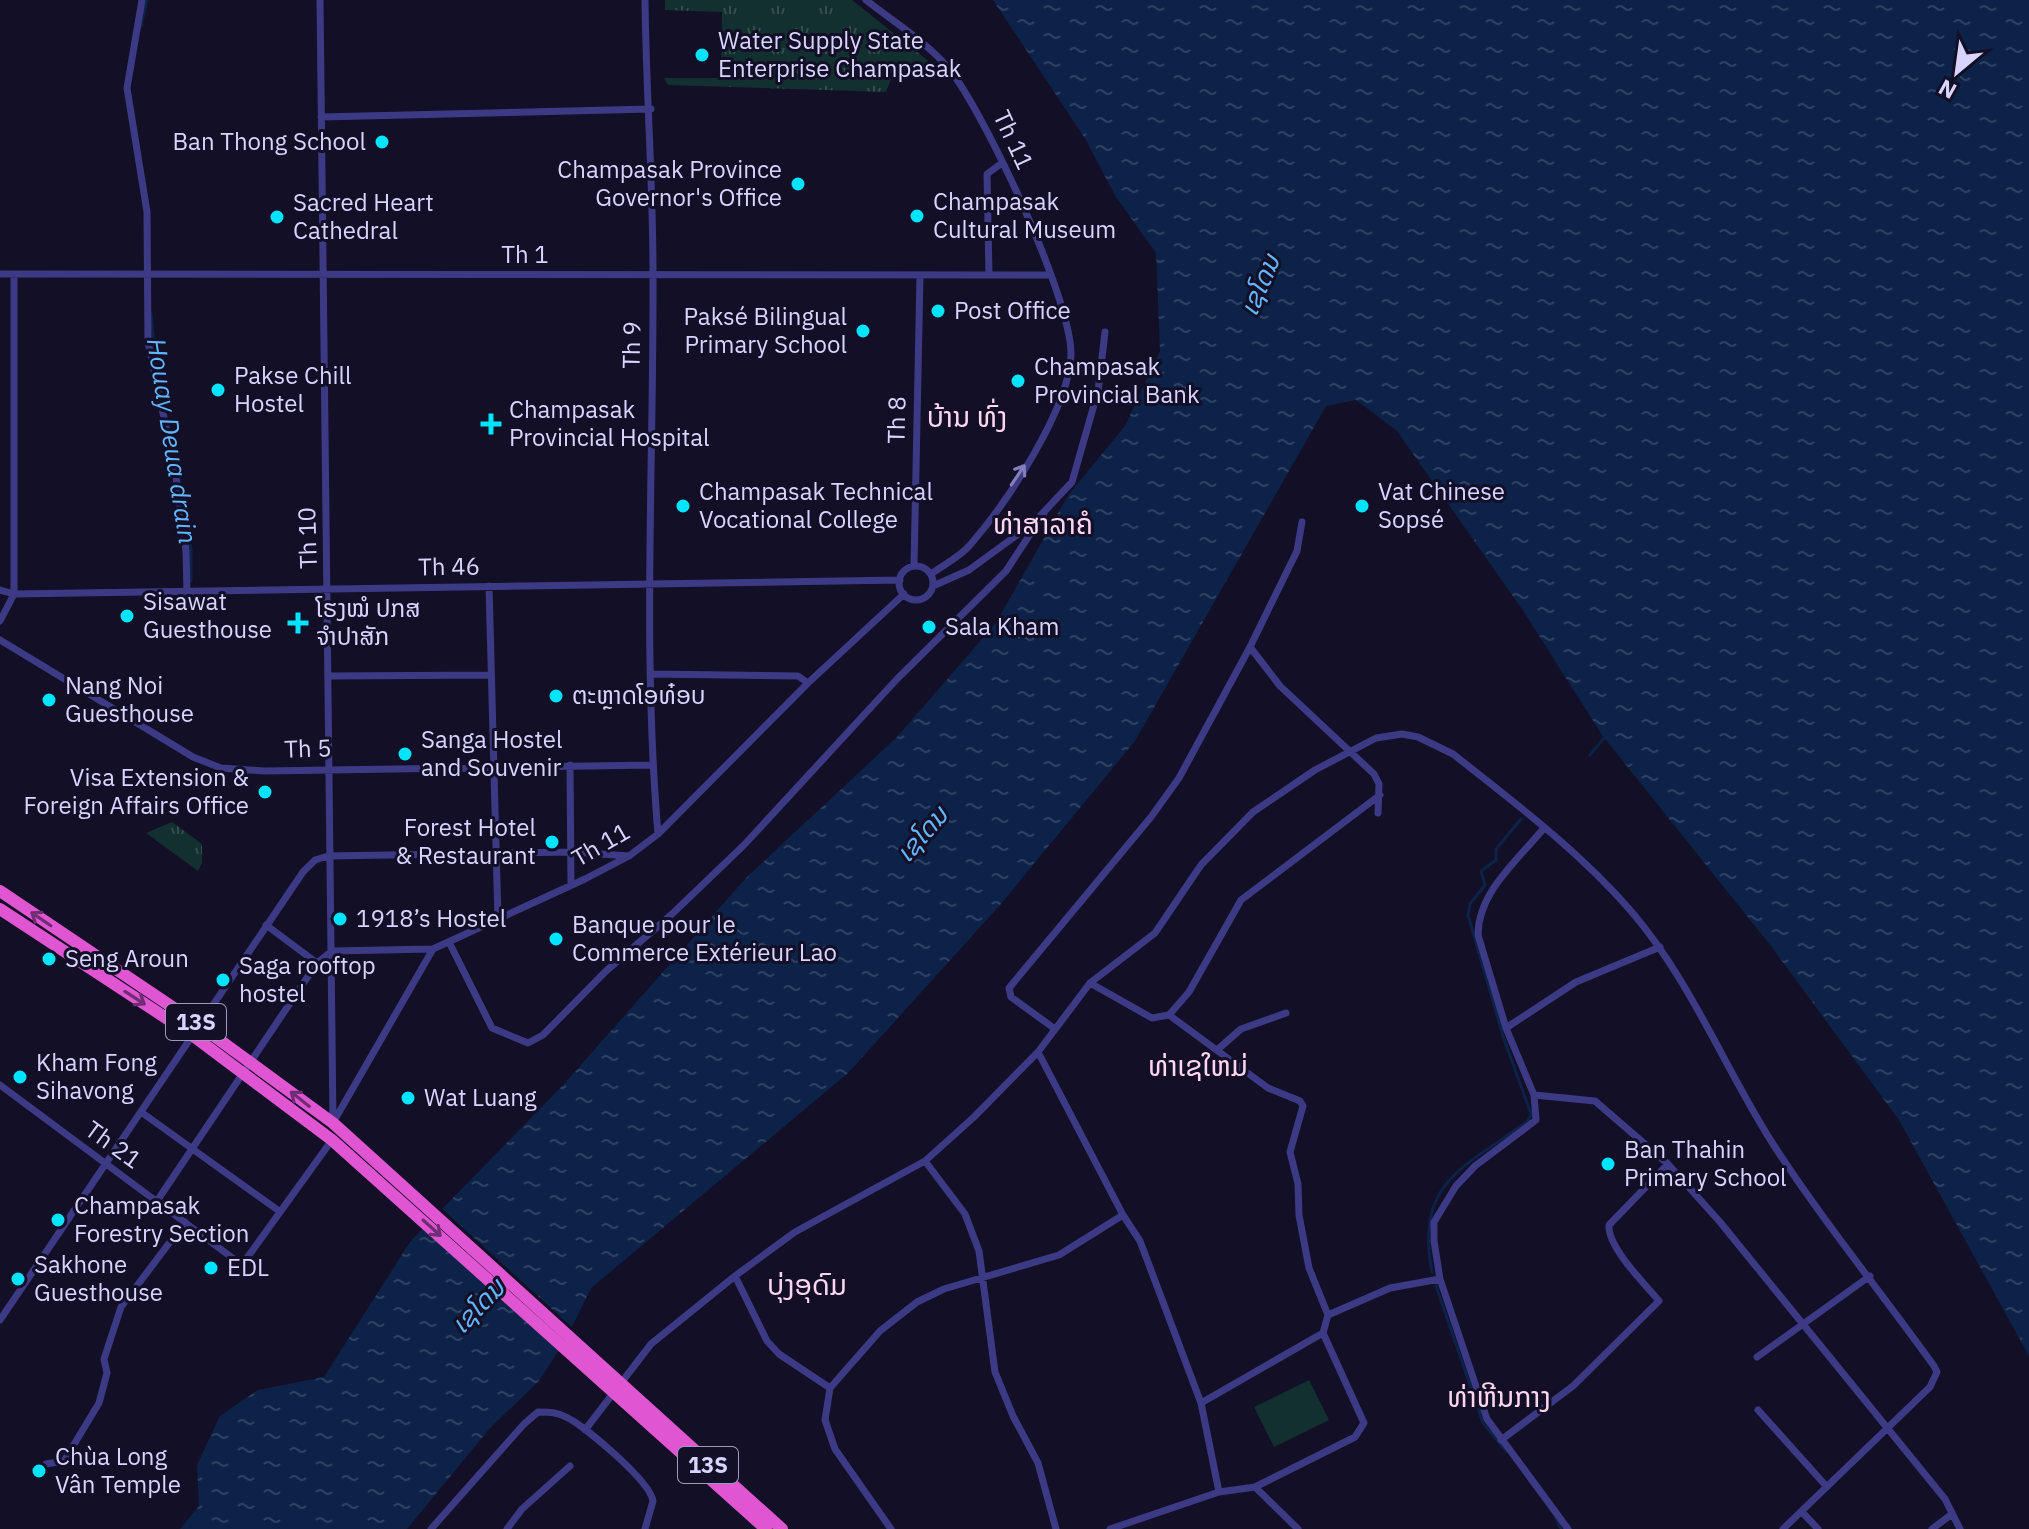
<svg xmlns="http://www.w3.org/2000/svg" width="2029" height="1529" font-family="'IBM Plex Sans','Noto Sans Lao',sans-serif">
	<defs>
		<pattern id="grass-tufts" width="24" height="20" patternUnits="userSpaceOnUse" patternTransform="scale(2)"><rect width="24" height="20" fill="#12302f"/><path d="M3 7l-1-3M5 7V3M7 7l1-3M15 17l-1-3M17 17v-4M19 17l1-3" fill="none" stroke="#344d4e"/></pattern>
		<pattern id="water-ripples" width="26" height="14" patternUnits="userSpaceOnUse" patternTransform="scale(2)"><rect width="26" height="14" fill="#0c2248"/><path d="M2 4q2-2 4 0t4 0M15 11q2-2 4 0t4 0" fill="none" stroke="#2f4163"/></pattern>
	</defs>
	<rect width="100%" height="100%" fill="#130f26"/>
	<path fill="url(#grass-tufts)" d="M665,0H852L937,68L934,73L894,71L886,92L668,85L664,78H721L722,12L665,10Z
		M172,822L202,844V863L198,871L146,833Z"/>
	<path fill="#12302f" d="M1309,1380L1329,1420L1274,1447L1254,1407Z"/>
	<path fill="url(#water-ripples)" d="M993,0H2029V1356L1899,1120L1771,946L1602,735L1524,612L1397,431L1356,400L1326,406L1135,741L1000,905L848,1073L591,1288L565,1341L538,1382L490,1428L407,1529H180L199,1506L197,1465L220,1416L258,1390L324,1377L410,1242L564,1084L747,877L897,737L996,623L1069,494L1125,426L1160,351L1156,253L1116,197L1086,140Z"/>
	<path fill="#130f26" d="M439,1206L575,1330L564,1350L424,1222Z"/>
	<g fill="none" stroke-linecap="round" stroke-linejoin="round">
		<path stroke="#0c2248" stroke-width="3" d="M141,26L147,0
			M151,313L155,357
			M177,466L191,549V581
			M1590,755L1604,738
			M1432,1272C1414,1181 1466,1167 1528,1121L1531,1114L1503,1036L1468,915L1470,904L1485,885L1481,871L1496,860V849L1521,819
			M1436,1286L1483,1423L1506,1451
			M1556,1518L1561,1529"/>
		<path stroke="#3d3a85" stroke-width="7" d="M142,0L127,88L147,212L148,342L175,470L186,551L187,594
			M320,0L333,1123
			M645,0C646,91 653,181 653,272C654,459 642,647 658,834
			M866,0C894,22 928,43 950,70C986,116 1071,298 1071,354C1070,408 1006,504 970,545C960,557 943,565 931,574
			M321,117L651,109
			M0,274L1050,275
			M989,275L987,174L1002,163
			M1041,515L1072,482L1098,391L1105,332
			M1302,522L1297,551L1250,647L1280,686L1374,774L1379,784L1378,813
			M914,566L920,276
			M899 583a17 17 0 1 1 34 0a17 17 0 1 1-34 0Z
			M489,586L498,920
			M933,586L969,570L1032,524
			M0,590L14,594L900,580
			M0,621L14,594V275
			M0,640L193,757L221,768L264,771L652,765
			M652,674L798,676L808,683
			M330,676L490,675
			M570,765L571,885
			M1544,828C1518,860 1478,892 1478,935L1506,1028L1534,1095L1536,1120L1475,1166L1456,1186L1434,1222V1241L1440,1279L1487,1419L1568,1529
			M266,925L317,963
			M450,944L492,1028L528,1043L543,1035L606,971L671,915L744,845L897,679L1006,571L1044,513
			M1090,983L1152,1018L1169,1015L1189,992L1241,900L1380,795
			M1506,1028L1576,982L1660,947
			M1055,1029L1011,997L1009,988L1151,817L1179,778L1250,647
			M1217,1050L1241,1029L1286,1013
			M1038,1052L1123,1215L1140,1241L1201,1403L1219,1492
			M0,1085L242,1265L332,1140
			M1534,1095L1595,1101L1668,1164L1720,1222L1945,1499L1960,1529
			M141,1112L279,1211
			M334,1121L433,949L585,879L629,856L658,834L808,683L904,594
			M925,1161L965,1214L979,1251L995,1372L1013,1416L1038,1463L1056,1529
			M157,1201L317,963L332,951L433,949
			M735,1276L767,1341L779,1354L830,1388L825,1420L835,1449L891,1529
			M1328,1315L1390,1288L1440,1279
			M0,1320L303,872L315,860L328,856L572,852L629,856
			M1757,1357L1870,1276
			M830,1388L880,1331L917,1302L944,1289L1059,1255L1123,1215
			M1201,1403L1323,1333
			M1758,1410L1827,1487
			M585,1430L651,1344L735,1276L795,1232L925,1161L974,1117L1038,1052L1090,983L1155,933L1201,865L1253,812L1315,770L1376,738L1402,734L1418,737L1453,754C1515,803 1579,851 1631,911C1691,981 1724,1067 1773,1144C1822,1220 1881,1292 1934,1366L1937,1372L1930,1387L1783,1529
			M1501,1440L1573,1386L1659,1301C1646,1285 1607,1247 1609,1225L1668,1164
			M46,1464L64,1461L99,1403L107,1373L104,1359L121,1307L185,1222
			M1255,1487L1298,1529
			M1802,1512L1818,1529
			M431,1529L524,1424L538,1412C549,1412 558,1412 568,1418C587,1428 650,1481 653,1501L645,1529
			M507,1529L522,1509L570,1466
			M1110,1529L1219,1492L1255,1487L1355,1437L1364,1423L1323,1333L1328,1315L1309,1268L1299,1215L1298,1184L1290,1152L1303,1106L1300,1101L1268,1088L1169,1015
			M1932,1529L1952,1514"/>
		<path stroke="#e055d1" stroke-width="12" d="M0,891L199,1025L333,1123L782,1529
			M0,909L192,1035L332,1140L766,1529"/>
	</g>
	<defs><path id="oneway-shaft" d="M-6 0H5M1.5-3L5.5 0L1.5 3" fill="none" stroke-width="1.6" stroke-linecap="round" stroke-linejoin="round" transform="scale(2)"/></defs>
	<use stroke="#837fbc" href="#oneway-shaft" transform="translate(1018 475) rotate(-56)"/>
	<g stroke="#6f2e73">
		<use href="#oneway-shaft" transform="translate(41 919) rotate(-146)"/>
		<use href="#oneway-shaft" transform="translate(135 998) rotate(33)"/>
		<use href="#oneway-shaft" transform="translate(300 1099) rotate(-142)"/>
		<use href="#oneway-shaft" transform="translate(432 1228) rotate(42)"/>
	</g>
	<g fill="#00e5ff" stroke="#130f26" stroke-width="3">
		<circle cx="702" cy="55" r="8"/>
		<circle cx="382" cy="142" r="8"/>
		<circle cx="798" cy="184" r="8"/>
		<circle cx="917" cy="216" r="8"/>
		<circle cx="277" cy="217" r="8"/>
		<circle cx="938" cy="311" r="8"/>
		<circle cx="863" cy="331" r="8"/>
		<circle cx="1018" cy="381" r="8"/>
		<circle cx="218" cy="390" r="8"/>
		<path d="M487 412h8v8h8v8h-8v8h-8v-8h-8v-8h8z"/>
		<circle cx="683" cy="506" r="8"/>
		<circle cx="1362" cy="506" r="8"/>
		<circle cx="127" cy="616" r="8"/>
		<path d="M294 611h8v8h8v8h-8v8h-8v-8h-8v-8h8z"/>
		<circle cx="929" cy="627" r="8"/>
		<circle cx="556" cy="696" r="8"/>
		<circle cx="49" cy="700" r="8"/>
		<circle cx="405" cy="754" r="8"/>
		<circle cx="265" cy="792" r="8"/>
		<circle cx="552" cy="842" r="8"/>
		<circle cx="340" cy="919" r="8"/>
		<circle cx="556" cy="939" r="8"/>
		<circle cx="49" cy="959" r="8"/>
		<circle cx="223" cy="980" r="8"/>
		<circle cx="20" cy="1077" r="8"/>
		<circle cx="408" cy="1098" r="8"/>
		<circle cx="1608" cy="1164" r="8"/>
		<circle cx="58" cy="1220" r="8"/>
		<circle cx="211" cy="1268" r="8"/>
		<circle cx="18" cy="1279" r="8"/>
		<circle cx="39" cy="1471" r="8"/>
	</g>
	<g text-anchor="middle" stroke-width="6" stroke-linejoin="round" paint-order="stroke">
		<g fill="#130f26" stroke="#9e99be" stroke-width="2">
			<rect x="166" y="1004" width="60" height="36" rx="6"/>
			<rect x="678" y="1447" width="60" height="36" rx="6"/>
		</g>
		<g font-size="22" font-weight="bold" fill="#d9d4ff">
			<text x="196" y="1030">13S</text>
			<text x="708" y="1473">13S</text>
		</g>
		<g font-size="24" fill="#d9d4ff" stroke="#130f26" text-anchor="start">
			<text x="718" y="49">Water Supply State<tspan x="718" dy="28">Enterprise Champasak</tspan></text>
			<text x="366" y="150" text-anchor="end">Ban Thong School</text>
			<text x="782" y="178" text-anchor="end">Champasak Province<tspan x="782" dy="28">Governor's Office</tspan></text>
			<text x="933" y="210">Champasak<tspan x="933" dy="28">Cultural Museum</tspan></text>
			<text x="293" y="211">Sacred Heart<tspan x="293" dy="28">Cathedral</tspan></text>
			<text x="954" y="319">Post Office</text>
			<text x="847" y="325" text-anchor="end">Paksé Bilingual<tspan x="847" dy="28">Primary School</tspan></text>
			<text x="1034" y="375">Champasak<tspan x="1034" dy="28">Provincial Bank</tspan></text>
			<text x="234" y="384">Pakse Chill<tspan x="234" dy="28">Hostel</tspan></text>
			<text x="509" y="418">Champasak<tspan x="509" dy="28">Provincial Hospital</tspan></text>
			<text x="699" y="500">Champasak Technical<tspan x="699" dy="28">Vocational College</tspan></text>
			<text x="1378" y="500">Vat Chinese<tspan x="1378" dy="28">Sopsé</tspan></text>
			<text x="143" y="610">Sisawat<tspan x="143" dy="28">Guesthouse</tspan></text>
			<text x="316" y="617">ໂຮງໝໍ ປກສ<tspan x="316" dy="28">ຈຳປາສັກ</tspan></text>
			<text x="945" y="635">Sala Kham</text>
			<text x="65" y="694">Nang Noi<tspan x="65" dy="28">Guesthouse</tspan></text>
			<text x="572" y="704">ຕະຫຼາດໂອທ໋ອບ</text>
			<text x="421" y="748">Sanga Hostel<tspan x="421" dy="28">and Souvenir</tspan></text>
			<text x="249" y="786" text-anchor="end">Visa Extension &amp;<tspan x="249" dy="28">Foreign Affairs Office</tspan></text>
			<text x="536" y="836" text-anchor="end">Forest Hotel<tspan x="536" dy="28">&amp; Restaurant</tspan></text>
			<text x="356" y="927">1918’s Hostel</text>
			<text x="572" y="933">Banque pour le<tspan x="572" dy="28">Commerce Extérieur Lao</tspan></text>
			<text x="65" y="967">Seng Aroun</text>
			<text x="239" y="974">Saga rooftop<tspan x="239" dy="28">hostel</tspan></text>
			<text x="36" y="1071">Kham Fong<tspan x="36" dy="28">Sihavong</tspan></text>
			<text x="424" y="1106">Wat Luang</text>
			<text x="1624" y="1158">Ban Thahin<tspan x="1624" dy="28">Primary School</tspan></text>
			<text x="74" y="1214">Champasak<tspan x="74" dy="28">Forestry Section</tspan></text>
			<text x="34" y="1273">Sakhone<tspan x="34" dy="28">Guesthouse</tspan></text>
			<text x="227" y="1276">EDL</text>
			<text x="55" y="1465">Chùa Long<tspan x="55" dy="28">Vân Temple</tspan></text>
		</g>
		<g font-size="24" fill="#d9d4ff" stroke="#130f26">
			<text transform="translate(1013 140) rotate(65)" y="8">Th 11</text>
			<text x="525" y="263">Th 1</text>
			<text transform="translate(632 345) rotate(-89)" y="8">Th 9</text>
			<text transform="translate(897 420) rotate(-89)" y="8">Th 8</text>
			<text transform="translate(308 538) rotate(-92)" y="8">Th 10</text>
			<text transform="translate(449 567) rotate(-1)" y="8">Th 46</text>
			<text transform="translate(308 749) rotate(-2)" y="8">Th 5</text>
			<text transform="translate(601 845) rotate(-30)" y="8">Th 11</text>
			<text transform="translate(113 1145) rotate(36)" y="8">Th 21</text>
		</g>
		<g font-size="26" font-style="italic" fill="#62b6ff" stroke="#130f26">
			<text transform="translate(1260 285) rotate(-67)" y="9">ເຊໂດນ</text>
			<text transform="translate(172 441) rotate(81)" y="9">Houay Deua drain</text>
			<text transform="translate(922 834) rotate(-49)" y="9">ເຊໂດນ</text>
			<text transform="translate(478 1306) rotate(-46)" y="9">ເຊໂດນ</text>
		</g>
		<g font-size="28" fill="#ffd6f0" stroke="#130f26">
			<text x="967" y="427">ບ້ານ ທົ່ງ</text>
			<text x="1043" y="534">ທ່າສາລາຄໍ</text>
			<text x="1198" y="1076">ທ່າເຊໃຫມ່</text>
			<text x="807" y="1295">ບຸ່ງອຸດົມ</text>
			<text x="1499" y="1407">ທ່າຫີນກາງ</text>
		</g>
	</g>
	<g transform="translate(1957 72) rotate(209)" stroke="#130f26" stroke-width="6" paint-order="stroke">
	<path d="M0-6L14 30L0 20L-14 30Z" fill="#d9d4ff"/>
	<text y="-12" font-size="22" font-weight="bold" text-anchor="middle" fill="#d9d4ff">N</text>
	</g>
</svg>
